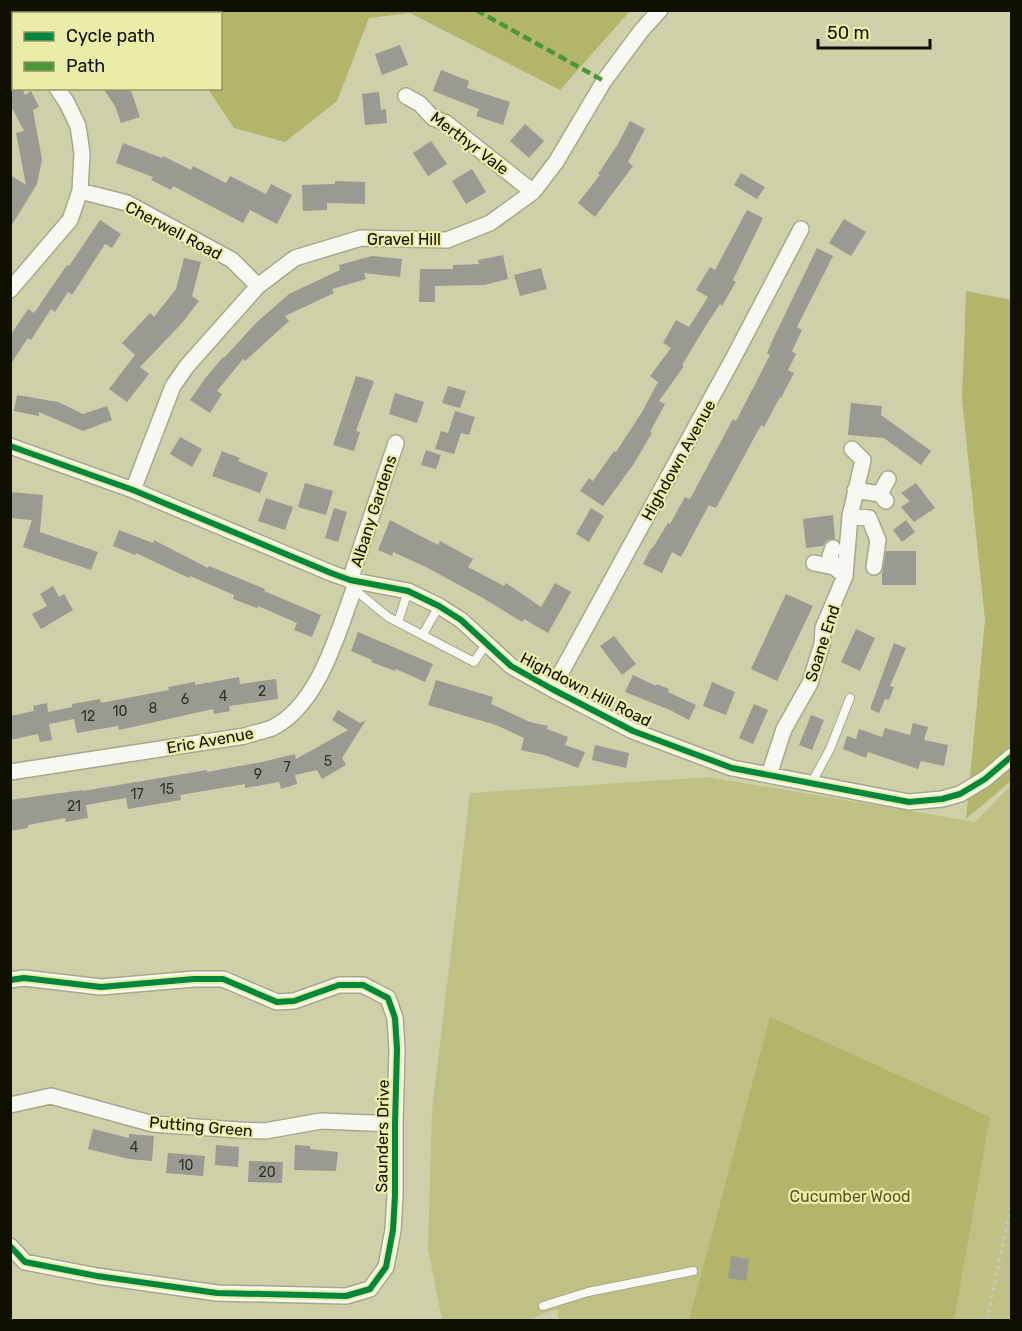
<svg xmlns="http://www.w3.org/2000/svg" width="1022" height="1331" font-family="Rubik,sans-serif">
	<rect width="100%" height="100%" fill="#ced0a9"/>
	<path fill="#bfc184" d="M708,777L975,822L1011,785V1320H558V1310L549,1311L530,1320H442L428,1248L432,1110L470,793Z"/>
	<path fill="#b3b56b" d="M160,11H630L560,90L410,13L369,18L337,101L285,142L234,128L208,89L220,88V14L162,13Z
		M966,291L1012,300L1011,781L966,819L985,620L962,399Z
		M770,1017L990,1117L954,1320H689Z"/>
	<path fill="#9a9992" d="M400,45L408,65L382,75L375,54Z
		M441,70L469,81L467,88L510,102L503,125L476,116L479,109L433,91Z
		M10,88H22L25,95L31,91L39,107L33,110L42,160L37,184L10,228V175L26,185L16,133L24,131L10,104Z
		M103,88H130L140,117L121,123L115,106Z
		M379,92L381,110L386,109L387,123L365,125L362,94Z
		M630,121L645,129L628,162L633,166L595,217L578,203L600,175L598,174L618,144Z
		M525,124L544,141L529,158L510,141Z
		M431,141L447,164L428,176L413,153Z
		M123,143L162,158L163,156L191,170L193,166L226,183L230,176L266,194L271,184L292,195L277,224L250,210L243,223L173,186L171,190L151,180L153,177L116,163Z
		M472,169L486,192L466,204L452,181Z
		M741,173L765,187L757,199L734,185Z
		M335,181L365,182V204L327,203V210L303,211L302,185L335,184Z
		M747,210L763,218L733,280L736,282L722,306L720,304L705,327L682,365L684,366L659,401L665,404L650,432L652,433L633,465L603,506L580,491L589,478L593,481L614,451L616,452L642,412L658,382L650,376L671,348L663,343L676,320L689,327L708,297L696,290L710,267L715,270Z
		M844,219L866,232L851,256L829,243Z
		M100,220L121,234L112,248L105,244L72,295L68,292L55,312L51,309L31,340L28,338L10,365V336L28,309L34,313L67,265L69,266Z
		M817,248L833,256L797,327L802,330L792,351L796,354L788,370L794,373L781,398L780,397L764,427L761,425L716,508L709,505L681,557L672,552L662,573L643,564L651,548L652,549L668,523L670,524L685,497L690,499L733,419L736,421L770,355L767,353L774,337Z
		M503,255L508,279L484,285L435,286V302H419L420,269H453V265L479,264L478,260Z
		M372,256L402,259L400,277L364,273L366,279L332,289L334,293L285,316L289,321L245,361L243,359L217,391L222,394L210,413L190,400L204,380L223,357L224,358L257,322L289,294L340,270L339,265Z
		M184,258L201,262L192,296L199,301L182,323L140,367L149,374L127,402L109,389L135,355L122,343L150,313L154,317L176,289Z
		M541,268L547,289L520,296L514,275Z
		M356,376L374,381L356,431L360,432L354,451L333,445Z
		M448,386L466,391L460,408L442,403Z
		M395,393L424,402L417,423L389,414Z
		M17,395L58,402L83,414L107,406L112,420L83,431L39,412V416L14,411Z
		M851,403L882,406L881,415L931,451L921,465L884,438L848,435Z
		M455,411L475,417L469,435L461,433L454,454L435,449L441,431L448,433Z
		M180,437L202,449L192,467L170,454Z
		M426,450L441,455L436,469L421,465Z
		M222,451L240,458L238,461L268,473L260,493L212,476Z
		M305,483L333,491L326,515L298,507Z
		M916,483L935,508L914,522L901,507L910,501L901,493Z
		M10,492L43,495L40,532L98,552L91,570L23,547L32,520L10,518Z
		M266,498L293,507L285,530L258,521Z
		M334,508L347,512L338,542L325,538Z
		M591,508L604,516L589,542L576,534Z
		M833,515L835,539L827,540L823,546L806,548L803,519Z
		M390,520L438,545L440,541L473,559L468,567L504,586L506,583L541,607L555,583L571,592L548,633L524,619L522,622L483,598L426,567L393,552L392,556L378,550Z
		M906,520L915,532L902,542L893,530Z
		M119,530L153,543L154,540L208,568L209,566L265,589L264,591L321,615L312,637L294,630L297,623L258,606L257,608L233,599L234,595L190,576L189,578L136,553L135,555L113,546Z
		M886,551H916V585H882V573Z
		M53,586L59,597L64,594L73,610L41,629L32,614L47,606L40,594Z
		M786,594L813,606L777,681L751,669Z
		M856,629L875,638L860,671L841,662Z
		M358,632L433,664L425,682L396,669L395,671L371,662L372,660L351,651Z
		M614,636L636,664L622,675L600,646Z
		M894,643L906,648L890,686L894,687L889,700L885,699L879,713L870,709Z
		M633,675L656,686L657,684L669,689L668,692L696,705L689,720L670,710L625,692Z
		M239,677L240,684L276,679L278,699L229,706L230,711L214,714L213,709L119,730L118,726L77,733L74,719L49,724L52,740L40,742L38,734L10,740V716L34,711L33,706L47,703L48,712L72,707V704L100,699L101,703L169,690L168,687L195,682V685Z
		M436,680L493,697L491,704L530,722L548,726L547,729L568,737L565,745L585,752L578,768L544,755L521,750L524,738L496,725L428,705Z
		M712,682L735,692L726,715L703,706Z
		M754,704L768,710L753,744L739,738Z
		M338,710L360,723L366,720L342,758L346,765L322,779L317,770L295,775L297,784L281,789L279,782L245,788V784L180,795L181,800L128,809L126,798L86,805L88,818L66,822L65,818L28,825V828L10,831V800L83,790V791L207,770V772L262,762L295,754L296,759L348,730L332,720Z
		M811,715L824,720L812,750L799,745Z
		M913,723L928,727L924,740L948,745L944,766L921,761L918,769L868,752L866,758L843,749L847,736L856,739L859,729L882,737L885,728L910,735Z
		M595,745L629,753L626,768L592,760Z
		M93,1129L129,1138V1134L154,1136L152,1161L129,1159L88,1149Z
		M216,1145L239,1147L238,1167L215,1165Z
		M295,1145L310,1146V1149L338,1152L336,1171L294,1170Z
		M168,1153L205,1156L203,1176L166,1173Z
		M249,1161L283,1162L282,1183L248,1182Z
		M731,1256L749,1259L746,1281L728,1278Z"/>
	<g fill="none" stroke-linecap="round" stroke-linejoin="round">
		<defs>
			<path id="service" d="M354,589L388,617L474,662L487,643
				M398,622L408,591
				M423,634L439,606
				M812,782L830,749L850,698
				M543,1306L588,1292L693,1271"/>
			<path id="minor" d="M10,24L14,28
				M406,96L420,104L433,118L446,123L533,192
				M80,191L127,203L232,260L258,286
				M10,290L70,220L80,191L82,153L78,126L67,103L57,88
				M10,446L133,490L331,573L350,580L408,591L439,606L461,620L511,666L552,689L633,731L732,768L909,802L942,799L960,794L985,779L1012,756
				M133,490L173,386L187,366L258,286L295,258L361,238L447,240L490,223L533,192L556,162L604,81L641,31L660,10
				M855,490L880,494L886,501
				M880,494L888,479
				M850,516L869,518L878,540L874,567
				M833,548L830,556L834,567
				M814,563L834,567L845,576
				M350,580L396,443
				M552,689L735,355L801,229
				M10,772L245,736C254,733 264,731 272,728C321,704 339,627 357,581
				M769,775L784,729L810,683L822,644L823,628L845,576L850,516L863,460L852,449
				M10,980L24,978L101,987L194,979H223L277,1002L294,1001L339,985H363L388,998L395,1018L397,1049L395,1124V1196L393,1230L386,1267L370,1289L346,1296L217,1293L97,1276L25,1262L10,1246
				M10,1105L51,1096L153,1124L239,1130L265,1131L321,1121L395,1124"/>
		</defs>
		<use href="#service" stroke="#a7a88a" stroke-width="10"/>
		<use href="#minor" stroke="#a7a88a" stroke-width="18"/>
		<path stroke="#c6c7bc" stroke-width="3" stroke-dasharray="3 4.5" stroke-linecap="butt" d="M987,1320L1012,1200"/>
		<use href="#service" stroke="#f8f8f2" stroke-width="8"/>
		<use href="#minor" stroke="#f8f8f2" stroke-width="15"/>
		<path stroke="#4a9739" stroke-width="4.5" stroke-dasharray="9 4.5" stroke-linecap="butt" d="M476,10L604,81"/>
		<defs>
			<path id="cycleway" d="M10,446L133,490L331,573L350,580L408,591L439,606L461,620L511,666L552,689L633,731L732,768L909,802L942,799L960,794L985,779L1012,756
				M10,980L24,978L101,987L194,979H223L277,1002L294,1001L339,985H363L388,998L395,1018L397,1049L395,1124V1196L393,1230L386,1267L370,1289L346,1296L217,1293L97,1276L25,1262L10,1246"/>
		</defs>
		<use href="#cycleway" stroke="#eaeda7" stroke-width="10"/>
		<use href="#cycleway" stroke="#00873e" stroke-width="6"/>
	</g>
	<g text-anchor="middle" stroke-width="4.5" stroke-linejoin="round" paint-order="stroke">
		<g font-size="14" fill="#323224">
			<text x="262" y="696">2</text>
			<text x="223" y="701">4</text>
			<text x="185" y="704">6</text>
			<text x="153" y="713">8</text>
			<text x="120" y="716">10</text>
			<text x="88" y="721">12</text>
			<text x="328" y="766">5</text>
			<text x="287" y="772">7</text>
			<text x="258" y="779">9</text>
			<text x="167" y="794">15</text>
			<text x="137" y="799">17</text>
			<text x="74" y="811">21</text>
			<text x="134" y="1152">4</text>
			<text x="186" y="1170">10</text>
			<text x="267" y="1177">20</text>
		</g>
		<g font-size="16" fill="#101000" stroke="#eaeda7">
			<text transform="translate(470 143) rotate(37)" y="6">Merthyr Vale</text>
			<text transform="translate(174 230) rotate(28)" y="6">Cherwell Road</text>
			<text x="404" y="245">Gravel Hill</text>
			<text transform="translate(678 460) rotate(-61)" y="6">Highdown Avenue</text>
			<text transform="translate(373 511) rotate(-72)" y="6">Albany Gardens</text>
			<text transform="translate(822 643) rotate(-72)" y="6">Soane End</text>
			<text transform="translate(586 689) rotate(27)" y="6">Highdown Hill Road</text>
			<text transform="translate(210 740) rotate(-10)" y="6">Eric Avenue</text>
			<text transform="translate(201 1126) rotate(5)" y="6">Putting Green</text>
			<text transform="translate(382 1136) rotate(-89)" y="6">Saunders Drive</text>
		</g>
		<g font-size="16" fill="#595a25" stroke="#eaeda7">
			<text x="850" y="1202">Cucumber Wood</text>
		</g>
	</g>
	<rect width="1022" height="1331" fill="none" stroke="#101000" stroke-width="24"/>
	<rect x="12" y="12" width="210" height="78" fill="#eaeda7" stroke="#939564" stroke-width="1.5"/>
	<rect x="24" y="32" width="30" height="9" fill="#00873e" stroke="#939564" stroke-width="1.5"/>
	<text x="66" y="42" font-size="18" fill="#101000">Cycle path</text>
	<rect x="24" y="62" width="30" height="9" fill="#4a9739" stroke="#939564" stroke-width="1.5"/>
	<text x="66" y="72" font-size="18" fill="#101000">Path</text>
	<path d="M818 39v9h112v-9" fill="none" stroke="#101000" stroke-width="3"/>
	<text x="827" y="39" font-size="18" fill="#101000" stroke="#eaeda7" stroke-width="4.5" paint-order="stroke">50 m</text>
</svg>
